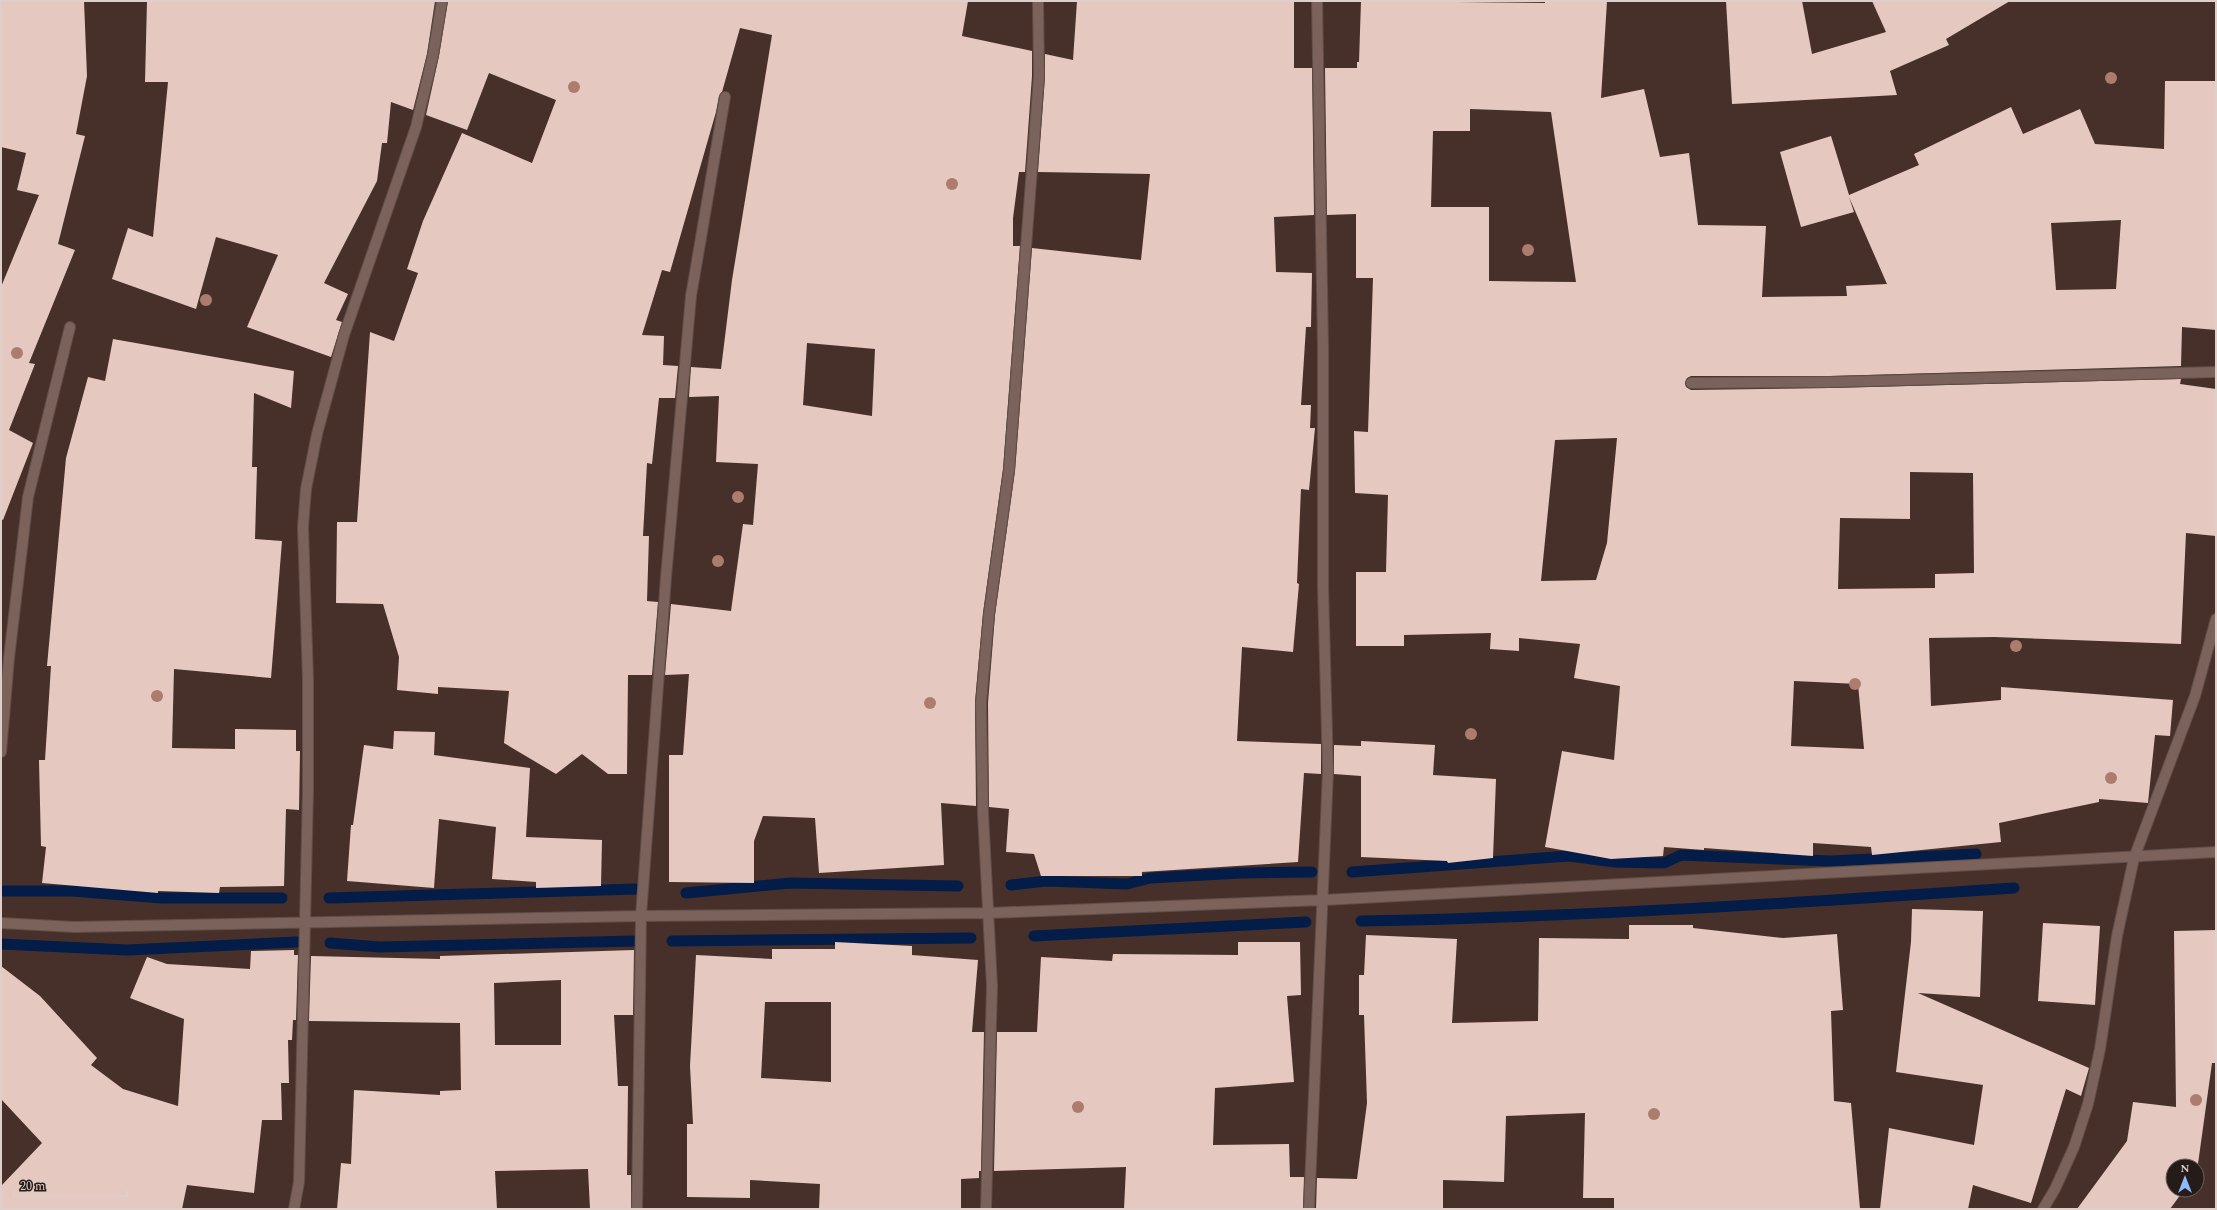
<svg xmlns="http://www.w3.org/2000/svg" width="2217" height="1210" font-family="Spectral,serif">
	<rect width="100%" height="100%" fill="#473029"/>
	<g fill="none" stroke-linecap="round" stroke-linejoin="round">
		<path stroke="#031d48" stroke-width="11" d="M1352,872L1569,856L1615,862L1664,863L1681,855L1831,861L1976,854
			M1011,885L1046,881L1127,884L1150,878L1241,873L1312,872
			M1,891H72L162,898H282
			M686,893L790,883L958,886
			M329,898L637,889
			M1361,921C1579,917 1796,903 2014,888
			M1034,936L1306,922
			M672,941L971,938
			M330,943L380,947L634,941
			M1,944L127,950L297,942"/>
	</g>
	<path fill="#e5c8bf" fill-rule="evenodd" d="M1,1H84L87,76L76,134L85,136L58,244L75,250L29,363L35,364L9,430L33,443L3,520L1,519V287L39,195L17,190L26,153L1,147Z
		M147,1H435L427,54L413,110L391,102L387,143H382L377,181L324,283L348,294L336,320L342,322L331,357L247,327L278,255L216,237L196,309L112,279L128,228L153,237L168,82H145Z
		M448,1H968L962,36L1032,51V76L1025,172H1019L1013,218V246H1020L1003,469L983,613L975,702L976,806L941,803L944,865L819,873L815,818L763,816L754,841V883L669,882V755H683L689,674L665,675L671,604L731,611L743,524L753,525L758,464L716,462L719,396L689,397L691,367L721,369L732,280L772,35L740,28L722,92L719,96L716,112L670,272L662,270L642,335L664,336L663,365L678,366L675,398H659L652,464L647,463L643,536H649L647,601L658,602L652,675H628L627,774H608L582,754L556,774L504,743L509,691L438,687V694L397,690L399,657L383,604L336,603L337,522H357L370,332L394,341L418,273L407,269L423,221L462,133L532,163L556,100L489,73L467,130L426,115L439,56ZM807,343L875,349L872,416L803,405Z
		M1077,1H1294V68H1312L1314,215L1274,217L1276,272L1312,273L1311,327H1306L1301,405H1311L1310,428H1315L1309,490L1301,489L1297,583L1299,584L1293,652L1242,647L1237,741L1321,744V774L1304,773L1298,862L1142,872V876H1041L1034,854L1006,852L1009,809L989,807L988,703L995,615L1015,471L1032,248L1141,260L1150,174L1038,172L1045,76V54L1073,60Z
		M1361,1L1545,3V1H1607L1601,98L1644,89L1660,157L1689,153L1698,225L1766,226L1762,297L1847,296L1846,286L1887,284L1849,197L1854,212L1801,227L1780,152L1831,136L1849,195L1919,165L1914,154L2011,107L2023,134L2080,109L2095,144L2164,149L2165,81H2216V330L2182,327L2181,366L1830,376H1691L1687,378L1685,383L1686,387L1691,390L1830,388L2181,379L2180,384L2216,389V536L2186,533L2181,644L1994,637L1929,638L1931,706L2001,700V687L2173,700L2170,736L2155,735L2148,803L2099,799V802L1999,823L2001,842L1872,855L1871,847L1813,843V856L1704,848V850L1664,847L1663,856L1611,859L1545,847L1562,751L1614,760L1620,686L1574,678L1580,644L1519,638V651L1490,649L1491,633L1404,635V646H1356V572H1386L1388,495L1355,493L1354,431L1368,432L1373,278H1356V214L1327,215L1325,68H1357V62H1359ZM1470,109L1551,112L1576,282L1489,281V207H1431L1433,131H1470ZM2121,220L2116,289L2056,290L2051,223ZM1617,438L1607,543L1596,580L1541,581L1555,440ZM1910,472L1973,473L1974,573L1935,574V588L1838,589L1840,518L1910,519ZM1794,681L1858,684L1864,749L1791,746Z
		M1726,1H1802L1812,54L1886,32L1872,1H2010L1946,39L1949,45L1890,71L1897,95L1732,104Z
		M113,339L294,371L291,408L254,393L252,467H257L255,539L282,541L271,678L174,669L172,748L235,749V729L296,730V751H300L299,810L286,809L284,886L220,887L219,893L158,891V893L42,883L46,847L41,846L39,760H45L51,666H47L66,458L88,377L105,381Z
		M394,731L435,732L434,755L530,768L526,837L602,840L601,886L536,888V882L492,879L496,827L439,819L434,888L347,881L351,825H353L364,745L393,749Z
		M1361,741L1435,745L1433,775L1496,779L1493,858L1448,863L1447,861L1361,857V776L1334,774V745L1361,746Z
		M1912,909L1983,911L1980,997L1918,993L2089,1068L2081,1096L2066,1089L2031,1203L1973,1185L1968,1209H1880L1889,1128L1974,1145L1983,1085L1896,1072L1911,942Z
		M2043,923L2100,926L2095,1005L2038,1001Z
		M1629,925H1693V928L1783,938L1837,934L1843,1010L1831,1011L1834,1101L1851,1103L1860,1209H1614V1198H1583L1585,1113L1506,1116L1504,1182L1443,1180V1209H1316L1317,1178L1357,1179L1367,1103L1364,1015H1359V975H1364L1366,935L1457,939L1452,1023L1538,1021L1539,938L1629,939Z
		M2216,930V1063H2212L2197,1171V1166H2173V1190H2184L2170,1209H2077L2127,1141L2133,1102L2176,1107L2174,931Z
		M835,942L912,946V955L978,960L972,1032H984L981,1171H979V1178L961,1179V1209H819L820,1184L750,1180V1198L687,1197V1124H693L690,1066L696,955L772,959V949H835ZM765,1002H831V1082L761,1078Z
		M1238,942H1300L1301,995L1287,996L1294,1082L1215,1088L1213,1145L1289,1144L1290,1177H1304L1303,1209H1124L1126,1167L994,1171L997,1032H1037L1041,957L1112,961L1113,954L1238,955Z
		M294,950V955H298L296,1020H293L292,1040H288L289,1083H281L282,1120H262L254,1193L187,1185L182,1209H1V1186L42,1143L1,1099V966L40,996L97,1058L91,1065L123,1089L178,1106L184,1019L130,998L147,957L167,964L250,969L251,951Z
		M634,950L633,1015H614L618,1086H628L627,1175H631V1209H590L588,1169L495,1171L497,1209H337L341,1163L351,1164L354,1090L440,1095V1091L461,1090L460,1023L309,1021L311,956L440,959V956ZM561,980V1045H495L494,983Z"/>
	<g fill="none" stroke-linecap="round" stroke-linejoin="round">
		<defs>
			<path id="minor" d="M1691,383L1830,382L2216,372
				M1,752L9,658L28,497L70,327
				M1,923L74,927L641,916L989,913L1324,900L2216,852
				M294,1209L299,1182L308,791V680L303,527L306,489L317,434L344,335L416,127L433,55L442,1
				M637,1209L641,916L666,577L691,296L725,97
				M986,1209L992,986L983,813L981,703L989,614L1009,470L1039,76L1038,1
				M1309,1209L1328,771L1323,587V345L1317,1
				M2043,1209L2055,1189L2074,1147L2088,1104L2100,1049L2117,936L2134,858L2195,696L2216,619"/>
		</defs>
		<use href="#minor" stroke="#614e49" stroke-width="12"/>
		<use href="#minor" stroke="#7b625a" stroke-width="10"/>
	</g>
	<g fill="#ac7d6f">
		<circle cx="2111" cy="78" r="6"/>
		<circle cx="574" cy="87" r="6"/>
		<circle cx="952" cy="184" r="6"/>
		<circle cx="1528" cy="250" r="6"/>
		<circle cx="206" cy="300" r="6"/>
		<circle cx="17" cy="353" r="6"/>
		<circle cx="738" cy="497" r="6"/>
		<circle cx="718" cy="561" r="6"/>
		<circle cx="2016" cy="646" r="6"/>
		<circle cx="1855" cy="684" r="6"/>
		<circle cx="157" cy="696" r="6"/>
		<circle cx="930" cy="703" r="6"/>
		<circle cx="1471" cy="734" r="6"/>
		<circle cx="2111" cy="778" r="6"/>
		<circle cx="2196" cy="1100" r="6"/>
		<circle cx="1078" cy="1107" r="6"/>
		<circle cx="1654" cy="1114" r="6"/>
	</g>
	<rect width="2217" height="1210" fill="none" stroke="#decfca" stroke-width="4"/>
	<g transform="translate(2185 1178)"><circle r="19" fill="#251b18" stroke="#6f635f"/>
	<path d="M0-3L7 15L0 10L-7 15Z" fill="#8eb9fc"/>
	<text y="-6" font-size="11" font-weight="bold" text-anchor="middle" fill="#decfca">N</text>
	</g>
	<path d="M14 1190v6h113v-6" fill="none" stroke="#decfca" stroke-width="2"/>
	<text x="20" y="1190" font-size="12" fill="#decfca" stroke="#251b18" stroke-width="3" paint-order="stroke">20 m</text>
</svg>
